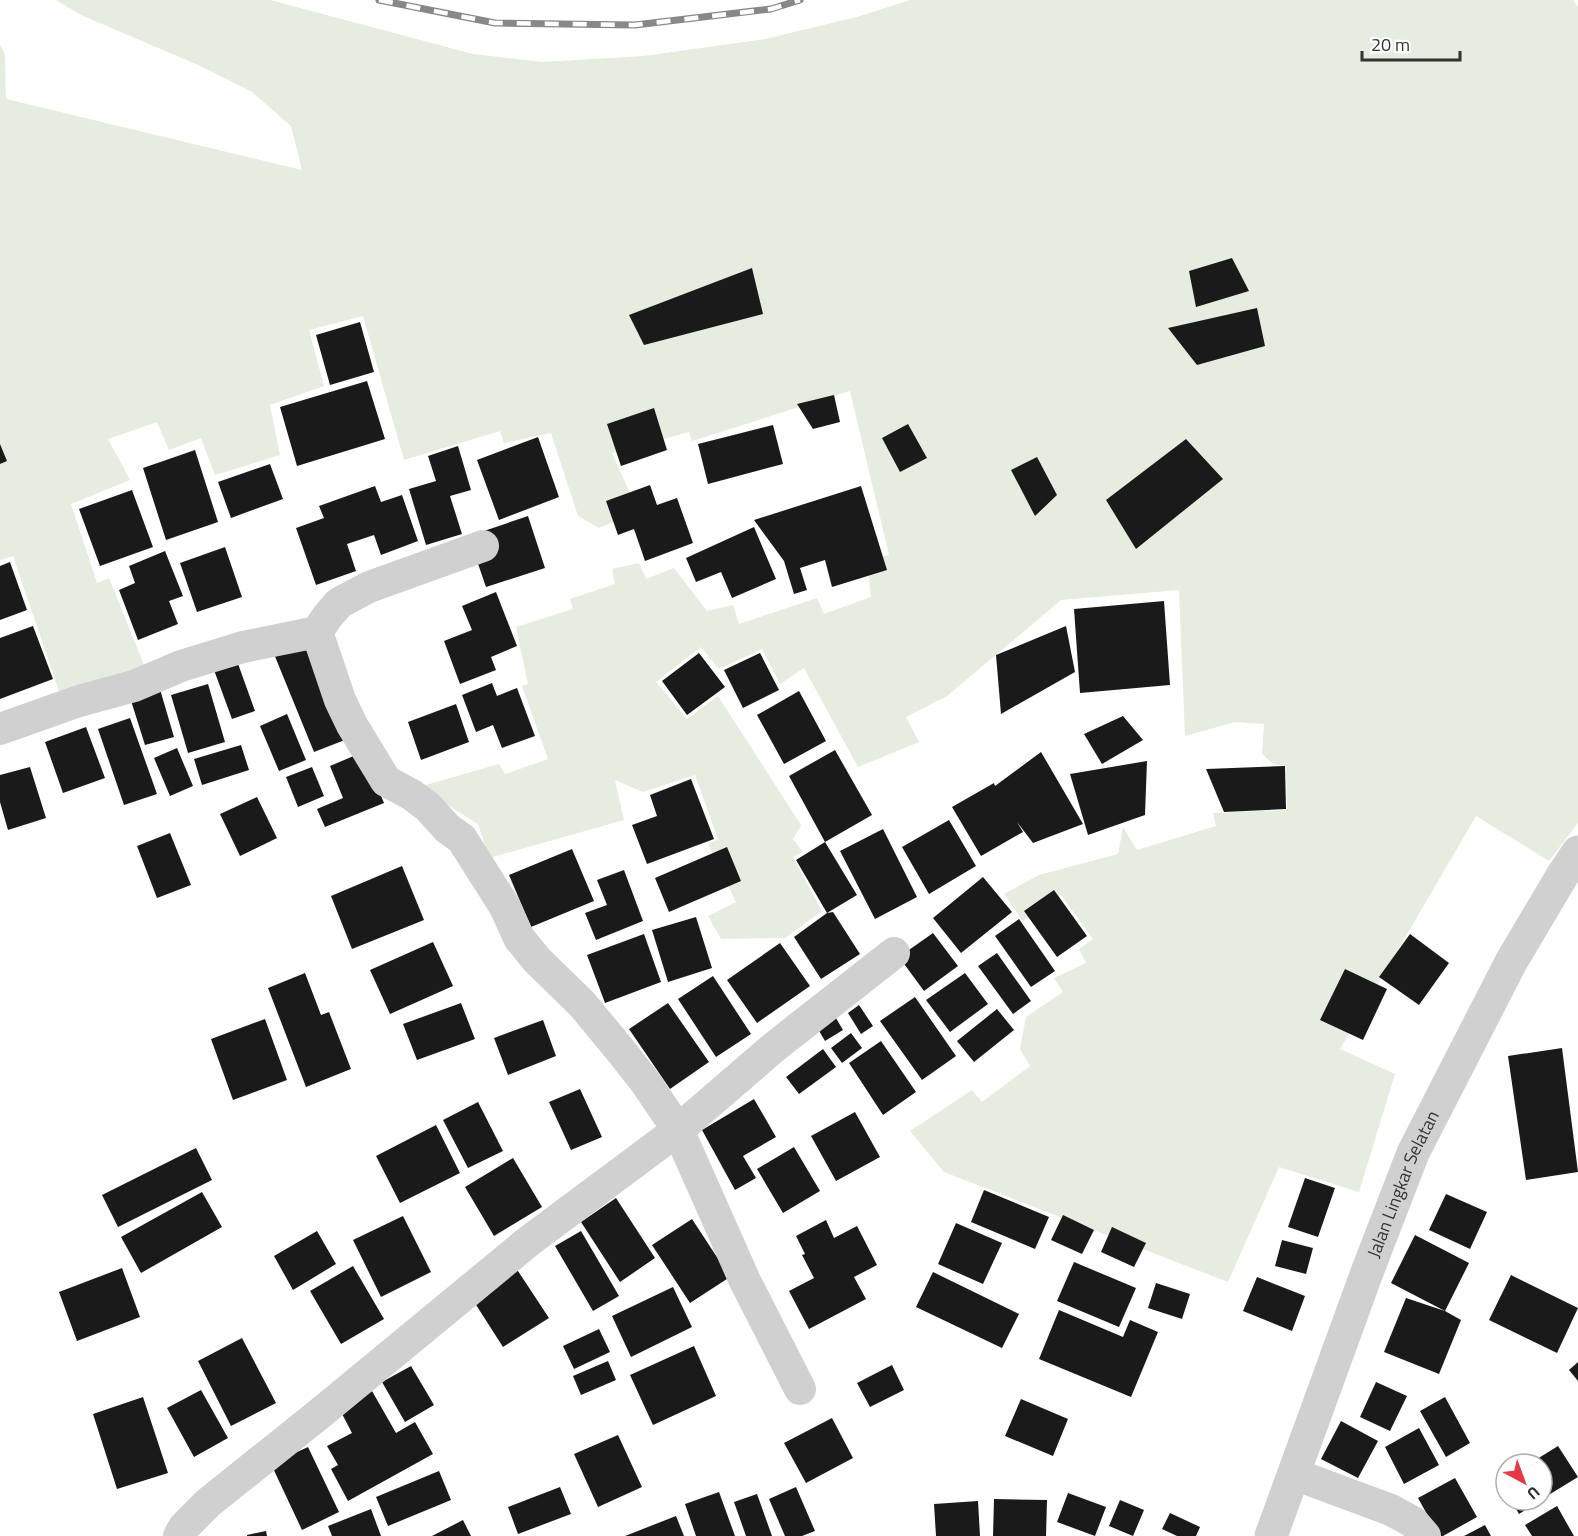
<svg xmlns="http://www.w3.org/2000/svg" width="1578" height="1536" font-family="'Titillium Web',sans-serif">
	<rect width="100%" height="100%" fill="#fff"/>
	<path fill="#e6ecdf" d="M56,0H270L473,54L543,62L643,56L765,39L857,17L910,0H1573L1578,7V823L1549,861L1476,816L1340,1049L1395,1074L1359,1192L1279,1167L1228,1282L944,1172L910,1131L972,1090L982,1102L1030,1066L1020,1049L1026,1017L1063,992L1054,978L1086,963L1079,949L1093,939L1061,895L1023,921L1004,894L1039,875L1118,854L1123,827L1137,850L1216,826L1213,813L1287,810L1286,766L1273,764L1262,754L1264,724L1235,722L1185,736L1179,590L1061,600L947,696L906,717L919,742L858,767L804,668L780,684L762,649L719,669L701,647L656,682L687,719L718,696L801,825L793,839L803,852L793,857L822,911L785,938L721,939L708,916L736,902L708,844L718,839L695,775L643,792L615,780L624,820L489,858L478,824L419,787L499,764L505,774L548,759L522,686L528,684L516,627L573,609L570,599L615,584L612,569L639,563L646,579L674,568L707,611L733,605L739,624L817,598L824,614L871,597L867,560L889,555L850,391L692,441L689,432L612,453L633,500L618,520L599,528L578,516L551,433L504,443L500,431L404,460L363,316L309,330L324,386L270,405L280,455L215,475L201,438L169,450L157,422L108,439L130,480L71,504L97,583L109,578L146,670L61,697L13,556L0,560V45L5,55L6,99L302,170L291,126L252,92L198,65L81,15Z"/>
	<path fill="#1a1a1a" d="M1232,258L1249,291L1196,307L1189,271Z
		M752,268L763,314L644,345L629,315Z
		M1257,308L1265,346L1197,365L1168,328Z
		M360,322L374,372L330,385L316,335Z
		M367,381L385,439L297,466L280,407Z
		M834,395L840,422L813,429L797,404Z
		M654,408L667,450L621,466L607,424Z
		M908,424L927,458L900,472L882,438Z
		M773,425L783,464L708,484L698,444Z
		M538,437L559,497L499,520L477,460Z
		M1186,439L1223,479L1136,549L1106,500Z
		M0,444L7,461L0,464Z
		M458,446L471,490L450,496L462,534L426,545L409,489L436,481L428,456Z
		M195,450L218,522L166,540L143,468Z
		M1037,457L1057,495L1035,516L1011,470Z
		M270,464L283,499L231,518L218,482Z
		M650,485L657,505L677,498L693,543L645,561L634,529L618,535L606,501Z
		M375,486L381,502L402,495L418,541L381,555L374,535L347,544L356,571L316,585L296,528L324,518L319,506Z
		M861,486L887,570L832,587L825,560L800,568L807,590L794,594L784,561L754,520Z
		M132,490L153,547L100,566L79,509Z
		M528,516L545,568L486,587L476,558L484,531Z
		M754,527L776,579L732,598L721,572L696,582L686,558Z
		M225,547L242,597L197,612L180,563Z
		M165,551L183,596L169,601L178,624L138,640L119,590L135,583L129,566Z
		M10,562L27,610L0,620V566Z
		M496,592L517,646L491,657L496,670L460,684L444,641L472,630L462,606Z
		M1164,601L1170,685L1080,693L1074,609Z
		M33,626L53,679L0,699V638Z
		M1066,626L1075,672L1001,714L996,655Z
		M311,639L350,738L314,752L274,654Z
		M699,653L725,687L687,715L662,681Z
		M760,653L779,690L743,708L724,670Z
		M237,661L255,711L232,719L214,670Z
		M157,679L174,737L145,745L127,688Z
		M492,683L497,696L517,688L535,736L502,748L493,725L476,732L462,695Z
		M208,684L225,742L188,753L171,695Z
		M799,691L826,741L784,764L757,715Z
		M456,704L469,742L421,760L408,722Z
		M287,714L306,760L279,771L260,726Z
		M1123,716L1143,740L1102,764L1084,734Z
		M130,718L157,794L124,805L98,729Z
		M86,727L105,778L63,793L45,742Z
		M241,745L249,770L202,785L194,759Z
		M177,748L193,786L170,796L154,758Z
		M835,750L872,815L825,842L789,776Z
		M363,752L384,803L325,827L317,809L343,798L330,766Z
		M1041,752L1083,824L1033,843L1017,822L1023,832L981,856L952,807L994,783L995,786Z
		M1147,761L1145,815L1088,835L1070,774Z
		M1285,766L1286,809L1224,812L1206,769Z
		M30,767L46,818L8,830L0,802V775Z
		M312,767L324,796L298,807L286,777Z
		M691,779L714,839L647,864L632,825L657,816L650,795Z
		M257,797L277,838L240,856L220,814Z
		M949,820L976,866L929,894L902,847Z
		M883,829L917,897L875,919L840,851Z
		M170,833L191,885L157,898L137,846Z
		M825,842L857,895L827,913L833,912L860,954L821,979L794,937L827,913L796,860Z
		M727,847L741,881L669,912L655,878Z
		M572,849L594,901L531,927L509,875Z
		M402,866L424,920L352,949L331,896Z
		M624,870L643,921L596,940L585,913L607,905L597,880Z
		M983,877L1012,912L961,953L933,918Z
		M1054,890L1087,936L1057,957L1024,911Z
		M696,917L712,968L668,982L652,930Z
		M1019,919L1055,971L1031,987L995,936Z
		M933,933L958,966L924,991L899,957Z
		M644,934L661,982L605,1003L587,955Z
		M1410,934L1449,963L1419,1005L1379,977Z
		M433,942L453,986L390,1014L370,970Z
		M780,943L810,986L757,1023L727,980Z
		M997,953L1031,1001L1013,1014L978,966Z
		M1345,969L1387,989L1363,1040L1320,1020Z
		M305,973L321,1015L329,1012L351,1069L306,1087L268,988Z
		M965,973L988,1004L950,1032L926,1000Z
		M713,976L751,1034L716,1057L678,999Z
		M915,997L956,1056L922,1080L880,1021Z
		M461,1003L475,1039L417,1060L403,1024Z
		M668,1003L709,1062L670,1089L629,1029Z
		M859,1005L873,1026L861,1034L848,1013Z
		M997,1009L1014,1030L974,1062L957,1041Z
		M833,1013L843,1030L825,1041L815,1024Z
		M265,1019L287,1080L233,1100L211,1039Z
		M543,1020L556,1056L508,1075L494,1038Z
		M851,1033L862,1048L842,1063L831,1048Z
		M881,1041L916,1092L883,1115L849,1063Z
		M1562,1048L1578,1172L1526,1180L1508,1056Z
		M823,1049L836,1067L799,1094L786,1077Z
		M580,1089L602,1137L571,1150L549,1102Z
		M754,1099L776,1137L743,1156L756,1178L735,1190L702,1130Z
		M478,1102L503,1151L468,1168L443,1120Z
		M855,1112L880,1157L836,1181L811,1136Z
		M436,1125L460,1173L400,1203L376,1156Z
		M794,1147L820,1191L783,1213L757,1169Z
		M196,1148L212,1180L118,1227L102,1195Z
		M513,1158L542,1207L494,1236L465,1187Z
		M1305,1178L1335,1188L1318,1237L1288,1227Z
		M984,1190L1049,1217L1035,1249L971,1222Z
		M202,1192L222,1227L141,1273L121,1237Z
		M1446,1194L1487,1212L1470,1249L1429,1230Z
		M616,1198L655,1258L620,1282L581,1222Z
		M1063,1215L1094,1230L1082,1254L1051,1240Z
		M403,1216L431,1272L381,1297L353,1240Z
		M692,1219L730,1277L690,1303L652,1245Z
		M826,1220L834,1238L857,1226L877,1265L854,1277L866,1299L809,1329L789,1291L814,1278L802,1255L805,1254L796,1236Z
		M956,1223L1002,1243L983,1284L938,1264Z
		M1112,1227L1146,1243L1134,1267L1101,1252Z
		M317,1231L336,1264L293,1290L274,1256Z
		M581,1231L619,1296L593,1311L555,1246Z
		M1415,1235L1469,1263L1445,1311L1391,1283Z
		M1282,1240L1313,1248L1306,1274L1275,1266Z
		M1074,1262L1136,1288L1119,1327L1057,1301Z
		M353,1266L384,1319L341,1344L310,1291Z
		M122,1268L140,1317L77,1341L59,1292Z
		M516,1268L549,1318L503,1347L471,1297Z
		M933,1272L1019,1314L1002,1348L916,1307Z
		M1511,1275L1578,1308L1557,1353L1489,1320Z
		M1257,1277L1305,1296L1292,1331L1243,1311Z
		M1156,1283L1190,1294L1182,1319L1148,1308Z
		M673,1287L692,1327L631,1357L612,1316Z
		M1406,1298L1445,1311L1461,1320L1439,1374L1384,1352Z
		M1059,1310L1123,1337L1130,1320L1158,1332L1131,1397L1039,1359Z
		M599,1329L610,1352L574,1369L563,1346Z
		M242,1338L276,1403L231,1426L198,1361Z
		M694,1346L716,1396L653,1425L630,1375Z
		M608,1361L616,1380L581,1395L573,1376Z
		M1578,1362V1381L1569,1370Z
		M892,1365L904,1390L870,1407L857,1383Z
		M411,1366L434,1405L405,1422L382,1382Z
		M1376,1382L1407,1396L1390,1431L1360,1417Z
		M201,1390L228,1438L194,1457L167,1408Z
		M372,1391L396,1433L415,1422L433,1454L348,1501L331,1469L338,1465L327,1446L352,1433L340,1410Z
		M143,1397L168,1473L117,1489L93,1414Z
		M1445,1397L1470,1443L1446,1457L1420,1411Z
		M1021,1399L1068,1419L1053,1456L1005,1436Z
		M832,1418L853,1458L806,1483L784,1443Z
		M1341,1421L1378,1441L1358,1478L1321,1459Z
		M1419,1428L1439,1465L1404,1484L1385,1447Z
		M618,1435L642,1487L598,1507L574,1454Z
		M1558,1446L1578,1477L1542,1499V1464H1529Z
		M308,1447L339,1512L302,1530L271,1464Z
		M439,1471L451,1500L388,1526L376,1497Z
		M1455,1478L1477,1517L1443,1536H1439L1418,1498Z
		M1506,1478V1492L1500,1482Z
		M560,1487L571,1514L518,1534L508,1507Z
		M796,1487L815,1531L802,1536H785L769,1499Z
		M719,1492L735,1536H696L685,1504Z
		M1068,1493L1106,1507L1095,1536L1057,1522Z
		M757,1494L772,1536H746L734,1502Z
		M994,1499L1047,1500L1046,1536H993Z
		M1120,1500L1144,1510L1133,1536L1109,1526Z
		M1511,1500H1541L1519,1514Z
		M978,1501L980,1536H936L934,1504Z
		M1557,1506L1574,1536H1532L1525,1525Z
		M371,1509L381,1536H332L328,1526Z
		M1170,1513L1200,1527L1196,1536H1177L1162,1529Z
		M676,1516L684,1536H625Z
		M463,1520L471,1536H432Z
		M1485,1525L1491,1536H1464Z
		M266,1531L267,1536H247V1535Z"/>
	<g fill="none" stroke-linecap="round" stroke-linejoin="round">
		<path stroke="#d0d0d0" stroke-width="32" d="M317,632L327,617L339,603L369,587L483,546
			M0,729L79,701L134,686L181,666L243,647L317,632L340,700L352,725L386,781L412,795L428,807L447,828L462,839L505,907L519,938L537,960L582,1004L621,1051L646,1083L678,1130L745,1281L800,1389
			M1294,1474L1391,1510L1413,1522L1425,1536
			M179,1536L184,1527L208,1503L318,1415L529,1241L678,1130L773,1048L894,953"/>
		<path stroke="#d0d0d0" stroke-width="33" id="s1" d="M1271,1536L1366,1275L1413,1153L1511,962L1562,876L1578,852"/>
		<defs>
			<path id="rail" d="M379,0L495,23L635,25L771,9L800,0"/>
		</defs>
		<use href="#rail" stroke="#888" stroke-width="7"/>
		<use href="#rail" stroke="#fff" stroke-width="4.5" stroke-dasharray="14" stroke-linecap="butt"/>
	</g>
	<g text-anchor="middle" stroke-width="6" stroke-linejoin="round" paint-order="stroke">
		<g font-size="18" fill="#333" stroke="#fff">
			<text dy="6" stroke="none"><textPath href="#s1" startOffset="376">Jalan Lingkar Selatan</textPath></text>
		</g>
	</g>
	<g transform="translate(1524 1482) rotate(139)"><circle r="28" fill="#ffffff" stroke="#adadad" stroke-width="1.5"/>
	<path d="M0-4.5L10 22L0 15L-10 22Z" fill="#e63946"/>
	<text y="-9" font-size="16" font-weight="bold" text-anchor="middle" fill="#333333">U</text>
	</g>
	<path d="M1362 51v9h98v-9" fill="none" stroke="#333333" stroke-width="3"/>
	<text x="1371" y="51" font-size="18" fill="#333333" stroke="#ffffff" stroke-width="4.5" paint-order="stroke">20 m</text>
</svg>
